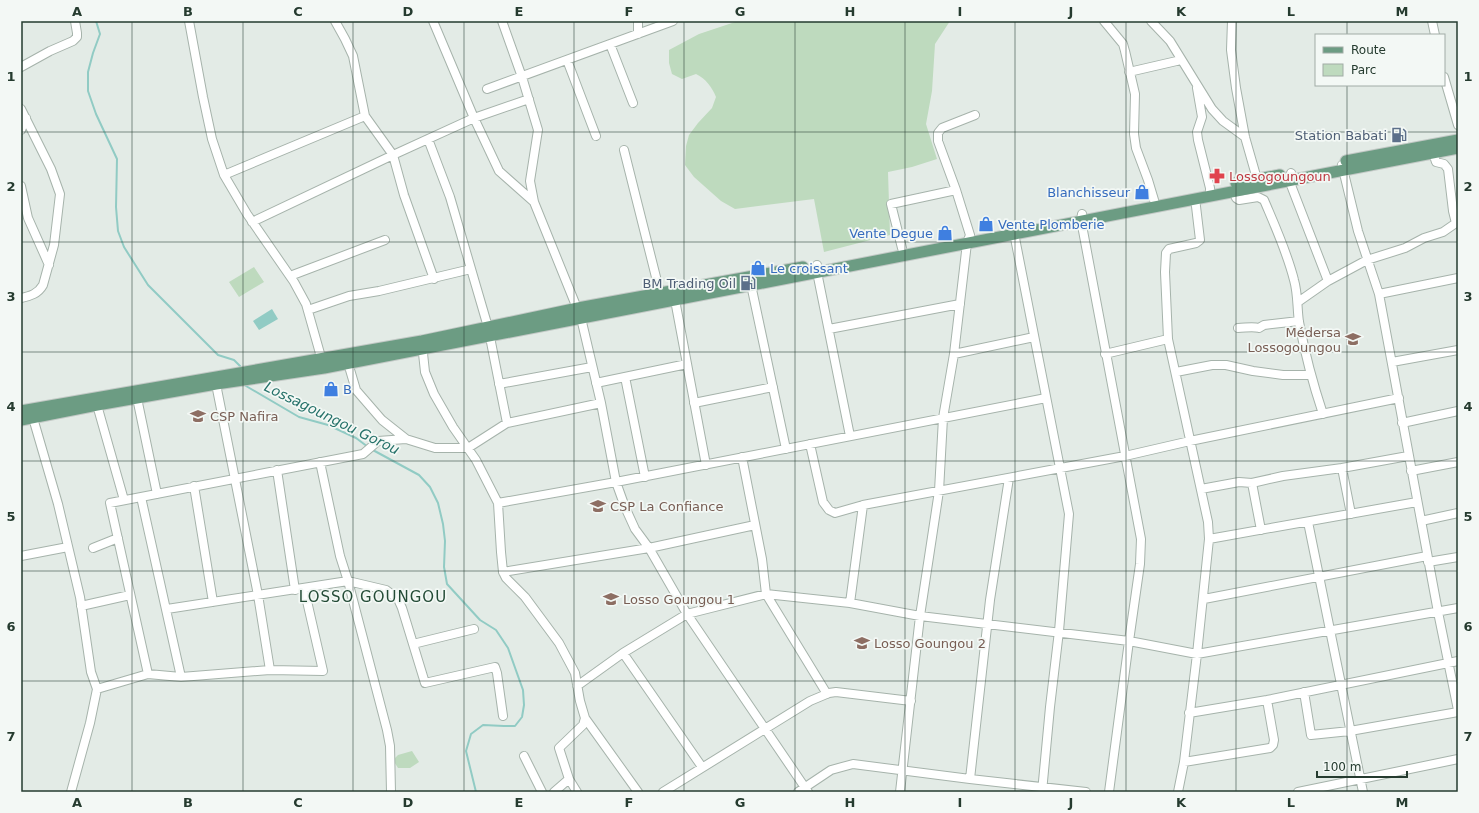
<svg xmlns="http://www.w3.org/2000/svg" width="1479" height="813" font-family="'DejaVu Sans',sans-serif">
	<rect width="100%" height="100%" fill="#e3ebe6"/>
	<path fill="#bedabe" d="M738,21H950L935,44L932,91L926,124L937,159L912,167L888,172L890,235L824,252L814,199L735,209L721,201L694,177L685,165L686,146L689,135L698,123L712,108L716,97C712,87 706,79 696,74L682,79L672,74L669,63V50L699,34Z
		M254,267L264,282L239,297L229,282Z
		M412,751L419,762L410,768H398L393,760L398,755Z"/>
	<path fill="#91cbc4" d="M272,309L278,319L259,330L253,321Z"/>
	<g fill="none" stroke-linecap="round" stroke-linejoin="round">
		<path stroke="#91cbc4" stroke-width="2" d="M96,21L100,34L93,53L88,72V91L96,114L117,159L116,207L118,231L124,247L148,285L218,355L234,360L241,367
			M246,386L299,417L328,425L356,438L368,447
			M371,449L419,475L430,487L438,503L443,524L445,541L444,567L447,584L480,620L496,630L508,648L523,690L524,705L522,717L515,726H504L483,725L471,734L466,751L476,792"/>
		<defs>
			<path id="minor" d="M189,21L203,97L212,139L224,175L247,214L294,282L306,304L323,364
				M335,21L345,39L353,56L365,116L393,155L404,195L434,279
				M433,21L474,118L499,171L534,202
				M502,21L522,77L538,130L530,181L534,202L581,318L601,403L616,482L625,507L635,529L649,548L687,614L808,792
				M638,21V34
				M1104,21L1123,44L1125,51L1135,94L1134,134L1136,148L1148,180L1154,200
				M1151,21L1170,41L1212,109L1223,121L1245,137
				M1232,21L1231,50L1236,88L1245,137L1257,179
				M1432,21L1435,35
				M610,44L633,103
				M567,60L596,136
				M21,67L50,51L73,41L77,37V33L75,21
				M1129,72L1181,60
				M1444,77L1458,125
				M1197,88L1202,117L1197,132L1198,140L1210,188V195
				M487,89L673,21
				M21,109L51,169L60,194L54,245L43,285C38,294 30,296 21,298
				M21,130L26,118
				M428,139L450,197L488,327L507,423
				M624,150L660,293
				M1433,153L1436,162L1444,164L1448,169L1453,211L1456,223H1458
				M1342,165L1358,231L1379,294L1438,612L1458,710
				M1291,173L1289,180L1328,281
				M224,175L365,116
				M21,186L28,218L49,265
				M1234,191L1236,198L1239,200L1258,197L1264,200C1275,226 1287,252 1294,280C1298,294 1297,308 1299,322C1305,354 1313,384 1323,414
				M1082,214L1081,220L1141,539L1140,564L1129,641L1109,792
				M252,222L393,155L474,118L529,99
				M1014,227V233L1069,514L1059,631L1050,707L1042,792
				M902,248L891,204L956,190
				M817,265V272L850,436
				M290,276L385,240
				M750,280L786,449
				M1379,294L1458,278
				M675,300L706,465
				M1298,302L1328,281L1367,260L1405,248L1424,238L1443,232L1456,223
				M308,310L349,296L379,291L471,269
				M1238,328C1245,328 1252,326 1259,328L1264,325L1299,321
				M829,329L960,304
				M422,344L425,372L434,394L453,427L476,460L498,503L616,482L1046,398
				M954,354L1034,337
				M1105,354L1168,339
				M1392,362L1458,350
				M348,363L356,390L382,420L406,439L435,448H468L507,423L601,403
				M1176,372L1212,365H1226L1253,371L1283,375H1310
				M625,377L645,477
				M596,383L687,364
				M216,384L258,595L270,670
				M499,384L592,367
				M137,398L157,494
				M694,403L773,387
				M97,405L124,500
				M33,418L58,504L80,597L91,672L97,689L90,723L71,792
				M1402,423L1458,411
				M810,444L823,502L829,510L835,513L863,505L1125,456L1190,441L1399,398
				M742,457L762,559L766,594L827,694
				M320,462L340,556L348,581L387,730L390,746L391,792
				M1342,468L1351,514
				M277,470L295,590
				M1411,471L1458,462
				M1252,483L1261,530
				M194,486L213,602
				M1201,489L1239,482L1252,483L1283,476L1342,468L1408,456
				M141,497L181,677
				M498,503L501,552L503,572L506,578L525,597L559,643L575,673L580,701L585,718L638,792
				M1421,521L1458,513
				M1308,522L1363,792
				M1209,539L1417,502
				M93,548L118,538
				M21,556L68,547
				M1428,562L1458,557
				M503,572L649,548L755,525
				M1204,599L1427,556
				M850,603L863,505
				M81,606L130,595
				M167,609L348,581L386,590L398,599L402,608L425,683L495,667L497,673L503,716
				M413,644L474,629
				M623,653L702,767
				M148,674L110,503L363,454L378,441L406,439
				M577,686L623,653L687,614L766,594L850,603L920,616L1129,641L1197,654L1458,608
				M97,689L148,674L181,677L270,670L323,671L304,588
				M1304,692L1311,735L1350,731L1458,712
				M1189,713L1267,700L1458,661
				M524,756L542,792
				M1184,762L1270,748L1273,745L1274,740L1267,700
				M970,779L990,600L1009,478
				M554,792L569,779
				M577,792L569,779L559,748L583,725L585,718
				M663,792L810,701L829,693L836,692L911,701
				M798,792L831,770L853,764L970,779L1086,792
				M900,792L920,616L939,491L943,418L954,354L967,243L970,235L956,190L938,141V133L942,128L975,115
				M1178,792L1184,762L1197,654L1209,539L1208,522L1168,339L1165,272L1166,253L1169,249L1196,243L1200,240L1195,198
				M1298,792L1458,759"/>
			<path id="major" d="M1346,161L1458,140
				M1236,183L1280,175
				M21,411L422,341L578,308L803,267
				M21,420L97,405L216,384L324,368L1458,148"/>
		</defs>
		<use href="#minor" stroke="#a6b3ab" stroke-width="10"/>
		<use href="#major" stroke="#c2c8c5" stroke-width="13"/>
		<use href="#minor" stroke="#fff" stroke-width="8"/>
		<use href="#major" stroke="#6c9c83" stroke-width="11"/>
	</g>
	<path fill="none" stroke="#253b2f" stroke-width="1" stroke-opacity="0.55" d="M132,21V792M243,21V792M353,21V792M464,21V792M574,21V792M684,21V792M795,21V792M905,21V792M1015,21V792M1126,21V792M1236,21V792M1347,21V35M1347,85V792M21,132H1458M21,242H1458M21,352H1458M21,461H1458M21,571H1458M21,681H1458"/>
	<defs>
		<symbol id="fuel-bare" viewBox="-9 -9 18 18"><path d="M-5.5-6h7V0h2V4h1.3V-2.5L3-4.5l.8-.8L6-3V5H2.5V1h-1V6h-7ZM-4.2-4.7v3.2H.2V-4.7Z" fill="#5c6f8a" stroke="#f3f8f5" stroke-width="2.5" paint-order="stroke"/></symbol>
		<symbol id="pharmacy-bare" viewBox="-9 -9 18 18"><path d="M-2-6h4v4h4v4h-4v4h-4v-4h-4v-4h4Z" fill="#e0444e" stroke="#f3f8f5" stroke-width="2.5" paint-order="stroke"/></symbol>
		<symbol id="shop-bare" viewBox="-9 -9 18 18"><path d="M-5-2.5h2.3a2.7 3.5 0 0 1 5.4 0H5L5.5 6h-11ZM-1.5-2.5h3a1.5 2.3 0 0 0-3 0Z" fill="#3f7fe0" stroke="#f3f8f5" stroke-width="2.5" paint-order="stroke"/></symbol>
		<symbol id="school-bare" viewBox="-9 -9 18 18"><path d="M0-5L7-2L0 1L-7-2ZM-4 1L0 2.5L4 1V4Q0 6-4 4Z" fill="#8d6e63" stroke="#f3f8f5" stroke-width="2.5" paint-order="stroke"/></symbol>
	</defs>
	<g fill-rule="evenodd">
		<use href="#fuel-bare" x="1388" y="124" width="22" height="22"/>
		<use href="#pharmacy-bare" x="1206" y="165" width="22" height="22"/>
		<use href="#shop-bare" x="1131" y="181" width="22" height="22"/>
		<use href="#shop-bare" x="975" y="213" width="22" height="22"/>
		<use href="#shop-bare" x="934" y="222" width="22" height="22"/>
		<use href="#shop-bare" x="747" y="257" width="22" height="22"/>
		<use href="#fuel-bare" x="737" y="272" width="22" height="22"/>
		<use href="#school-bare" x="1342" y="328" width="22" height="22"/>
		<use href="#shop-bare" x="320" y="378" width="22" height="22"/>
		<use href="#school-bare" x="187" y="405" width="22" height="22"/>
		<use href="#school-bare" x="587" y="495" width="22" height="22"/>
		<use href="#school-bare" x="600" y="588" width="22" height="22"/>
		<use href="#school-bare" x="851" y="632" width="22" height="22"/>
	</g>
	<g text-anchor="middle" stroke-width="3.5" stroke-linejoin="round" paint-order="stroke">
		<g font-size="13" fill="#4e5e75" stroke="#f3f8f5" text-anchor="end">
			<text x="1387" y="140">Station Babati</text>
			<text x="736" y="288">BM Trading Oil</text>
		</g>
		<g font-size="13" fill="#be3a42" stroke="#f3f8f5" text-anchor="start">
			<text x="1229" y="181">Lossogoungoun</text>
		</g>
		<g font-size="13" fill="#366cbe" stroke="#f3f8f5" text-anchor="start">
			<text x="1130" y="197" text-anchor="end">Blanchisseur</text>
			<text x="998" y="229">Vente Plomberie</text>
			<text x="933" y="238" text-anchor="end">Vente Degue</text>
			<text x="770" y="273">Le croissant</text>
			<text x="343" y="394">B</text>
		</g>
		<g font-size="13" fill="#785e54" stroke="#f3f8f5" text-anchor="start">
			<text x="1341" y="337" text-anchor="end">Médersa<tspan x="1341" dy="15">Lossogoungou</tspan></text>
			<text x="210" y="421">CSP Nafira</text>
			<text x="610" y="511">CSP La Confiance</text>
			<text x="623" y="604">Losso Goungou 1</text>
			<text x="874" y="648">Losso Goungou 2</text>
		</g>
		<g font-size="14" font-style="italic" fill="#257169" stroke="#f3f8f5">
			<text transform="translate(332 418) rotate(26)" y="5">Lossagoungou Gorou</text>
		</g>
		<g font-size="15" letter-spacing="1" fill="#234b36" stroke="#f3f8f5">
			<text x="373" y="602">LOSSO GOUNGOU</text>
		</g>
	</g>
	<rect width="1479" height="813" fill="none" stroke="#f3f8f5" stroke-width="44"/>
	<rect x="1315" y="34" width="130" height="52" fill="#f3f8f5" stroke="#a1aca6"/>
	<rect x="1323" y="47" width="20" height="6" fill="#6c9c83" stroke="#a1aca6"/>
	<text x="1351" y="54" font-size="12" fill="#253b2f">Route</text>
	<rect x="1323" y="64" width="20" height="12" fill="#bedabe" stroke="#a1aca6"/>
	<text x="1351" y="74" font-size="12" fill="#253b2f">Parc</text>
	<path d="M1317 771v6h90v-6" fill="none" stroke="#253b2f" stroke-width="2"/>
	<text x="1323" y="771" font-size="12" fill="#253b2f" stroke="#f3f8f5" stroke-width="3" paint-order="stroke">100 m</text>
	<rect x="22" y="22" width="1435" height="769" fill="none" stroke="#253b2f" stroke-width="1.5"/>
	<g font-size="13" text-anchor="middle" font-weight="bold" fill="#253b2f">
		<text x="77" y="16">A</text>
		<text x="188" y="16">B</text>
		<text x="298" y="16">C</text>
		<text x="408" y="16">D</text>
		<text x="519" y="16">E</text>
		<text x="629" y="16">F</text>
		<text x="740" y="16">G</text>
		<text x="850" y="16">H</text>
		<text x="960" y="16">I</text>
		<text x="1071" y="16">J</text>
		<text x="1181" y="16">K</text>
		<text x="1291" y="16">L</text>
		<text x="1402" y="16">M</text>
		<text x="11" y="81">1</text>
		<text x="1468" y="81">1</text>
		<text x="11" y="191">2</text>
		<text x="1468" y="191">2</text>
		<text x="11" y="301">3</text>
		<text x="1468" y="301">3</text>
		<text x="11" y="411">4</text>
		<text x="1468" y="411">4</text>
		<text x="11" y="521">5</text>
		<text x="1468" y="521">5</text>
		<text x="11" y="631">6</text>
		<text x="1468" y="631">6</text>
		<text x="11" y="741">7</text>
		<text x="1468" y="741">7</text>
		<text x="77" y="807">A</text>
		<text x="188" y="807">B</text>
		<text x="298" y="807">C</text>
		<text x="408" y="807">D</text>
		<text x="519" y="807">E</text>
		<text x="629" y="807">F</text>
		<text x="740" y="807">G</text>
		<text x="850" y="807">H</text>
		<text x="960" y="807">I</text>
		<text x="1071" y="807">J</text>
		<text x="1181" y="807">K</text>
		<text x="1291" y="807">L</text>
		<text x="1402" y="807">M</text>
	</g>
</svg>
